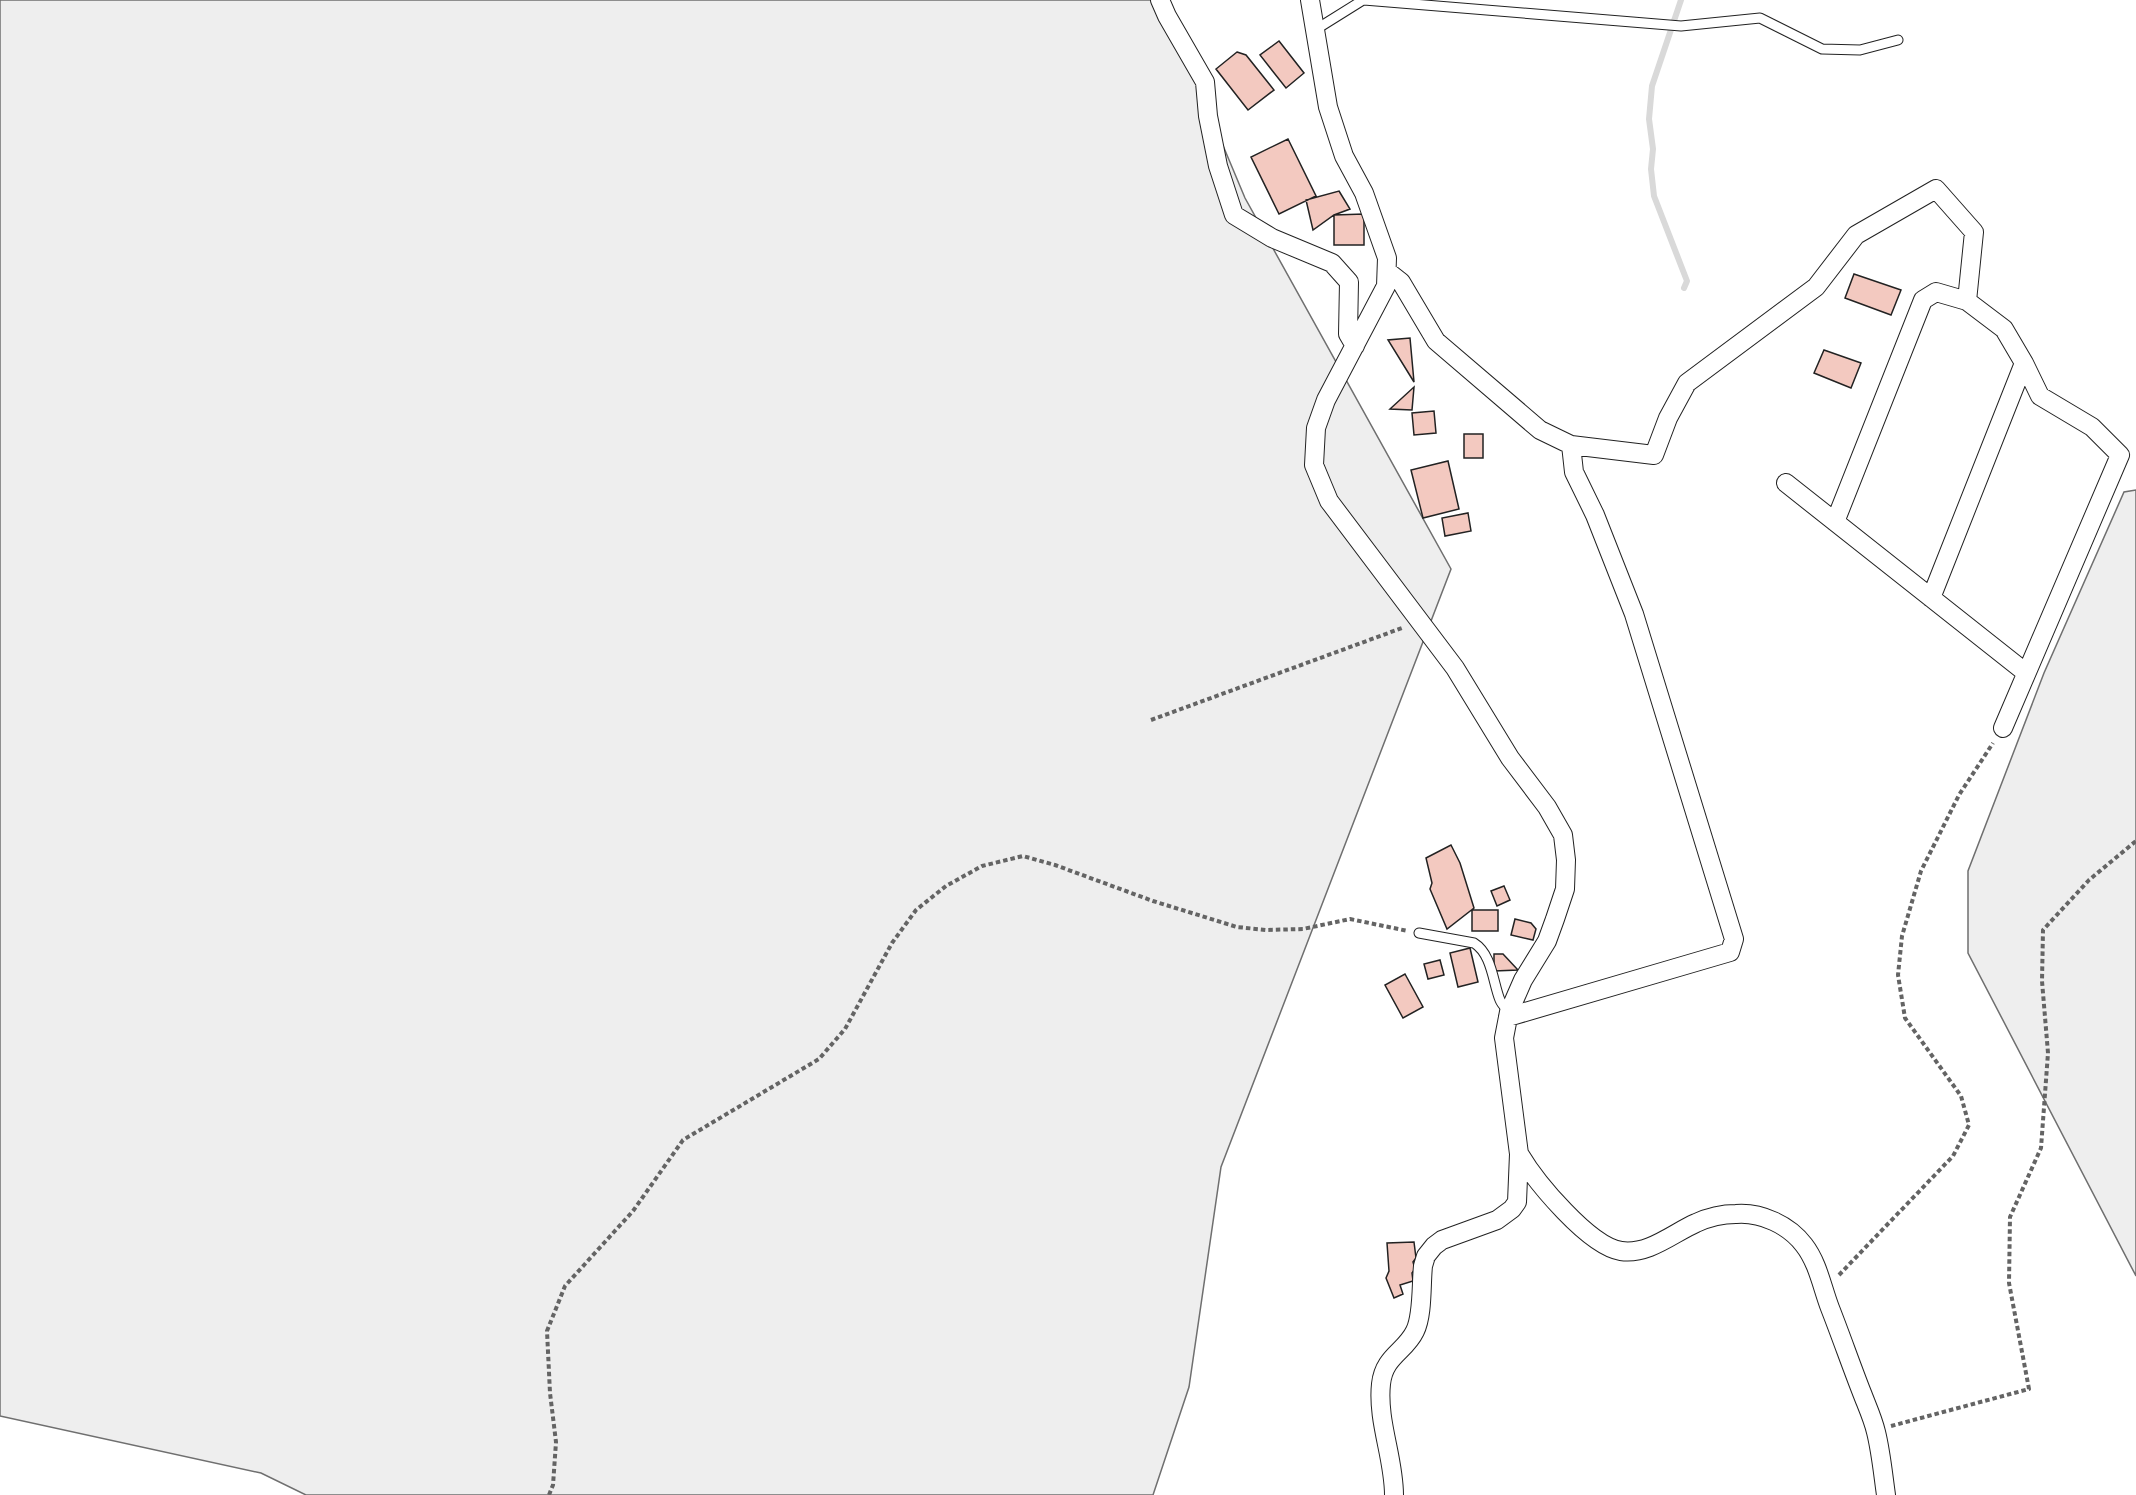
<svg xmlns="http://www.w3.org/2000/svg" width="2136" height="1495" font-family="Roboto,sans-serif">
	<rect width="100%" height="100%" fill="#fff"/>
	<path fill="#eee" stroke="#6f6f6f" stroke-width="1.5" d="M0,0H1162L1245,198L1451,569L1221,1167L1189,1387L1153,1495H306L261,1473L0,1416Z
		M2136,490V1276L1968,953V871L2044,673L2124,492Z"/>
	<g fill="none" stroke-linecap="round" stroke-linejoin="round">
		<path stroke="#d9d9d9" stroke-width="6" d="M1681,0L1652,86L1649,119L1653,149L1651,169L1654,196L1687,281L1684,288"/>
	</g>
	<path fill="#f3c9c0" stroke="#222" stroke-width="1.5" d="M1279,41L1304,73L1286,88L1260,55Z
		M1237,52L1246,55L1274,90L1248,110L1216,69Z
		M1288,139L1316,196L1279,214L1251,157Z
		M1339,191L1350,209L1334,215L1313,230L1306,200Z
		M1364,214V245H1334V215Z
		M1854,274L1901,290L1891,315L1845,298Z
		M1410,338L1414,382L1388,340Z
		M1824,350L1861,363L1851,388L1814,373Z
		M1414,387L1412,410L1390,409Z
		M1434,411L1436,433L1414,435L1412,413Z
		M1464,434H1483V458H1464Z
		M1448,461L1459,509L1423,518L1411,470Z
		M1468,513L1471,531L1445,536L1442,518Z
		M1451,845L1460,863L1474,908L1447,929L1430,889L1432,883L1426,858Z
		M1504,886L1510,900L1497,906L1491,891Z
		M1472,910H1498V931H1472Z
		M1515,919L1531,923L1536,929L1533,940L1511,935Z
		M1470,948L1478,982L1458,987L1450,953Z
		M1494,954H1503L1518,970L1494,971Z
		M1440,960L1444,975L1428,979L1424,964Z
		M1405,974L1423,1007L1403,1018L1385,985Z
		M1414,1242L1416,1258L1413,1262L1415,1269L1412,1273L1413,1281L1400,1285L1403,1294L1394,1298L1386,1278L1389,1271L1387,1243Z"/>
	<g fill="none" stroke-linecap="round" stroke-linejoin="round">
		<defs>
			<path id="lane" d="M1364,0L1681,26L1760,18L1822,49L1860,50L1898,40
				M1315,30L1363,0
				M1419,933L1474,943C1492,954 1493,983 1500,1000C1502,1005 1506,1008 1509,1012"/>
			<path id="street" d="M1160,0L1167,16L1205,82L1208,116L1218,166L1234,215L1272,238L1332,263L1349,282L1348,334L1355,346
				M1310,0L1328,107L1344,156L1364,193L1387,258L1386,286L1326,400L1316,428L1314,465L1329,501L1455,668L1510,758L1547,807L1563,835L1566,860L1565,889L1555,919L1547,941L1523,980L1509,1012L1504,1038L1519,1154L1517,1202L1512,1209L1497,1220L1442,1240L1434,1246L1426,1256L1423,1266C1421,1284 1423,1315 1415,1331C1405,1352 1384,1356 1381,1384C1377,1421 1394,1458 1394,1495
				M1387,271L1401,282L1436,341L1540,430L1571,445L1654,455L1668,418L1687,383L1816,287L1856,235L1936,189L1974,232L1967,301
				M1786,483L2025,672
				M1835,522L1923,300L1936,292L1967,301L2004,329L2024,363L2040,396L2092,427L2120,455L2003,728
				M1931,598L2024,363
				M1508,1017L1730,952L1734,939L1634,614L1595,515L1574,472L1571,445
				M1520,1155C1536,1182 1589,1246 1621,1251C1649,1255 1673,1233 1696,1223C1709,1217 1723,1214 1736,1214C1761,1212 1789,1225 1804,1245C1818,1263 1822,1287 1830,1308C1841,1336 1851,1365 1862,1393C1867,1406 1873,1419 1876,1432C1881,1452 1883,1474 1886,1495"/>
		</defs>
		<use href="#lane" stroke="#222" stroke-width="11"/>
		<use href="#street" stroke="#222" stroke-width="20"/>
		<path stroke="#646464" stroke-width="4" stroke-dasharray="4.5 3" stroke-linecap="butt" d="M1151,720L1402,628
			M1839,1275L1953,1156L1969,1125L1961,1096L1905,1018L1898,975L1902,936L1921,871L1959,795L1993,743
			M1891,1426L2029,1389L2009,1283L2010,1217L2041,1148L2048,1053L2042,981L2043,930L2089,880L2136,841
			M549,1495L553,1485L556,1442L550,1393L547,1331L565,1286L633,1211L683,1140L819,1059L845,1029L892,943L916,910L946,886L982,866L1023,856L1055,865L1153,901L1237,927L1266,930L1303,929L1350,919L1408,931"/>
		<use href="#lane" stroke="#fff" stroke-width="9"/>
		<use href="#street" stroke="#fff" stroke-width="18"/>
	</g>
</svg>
